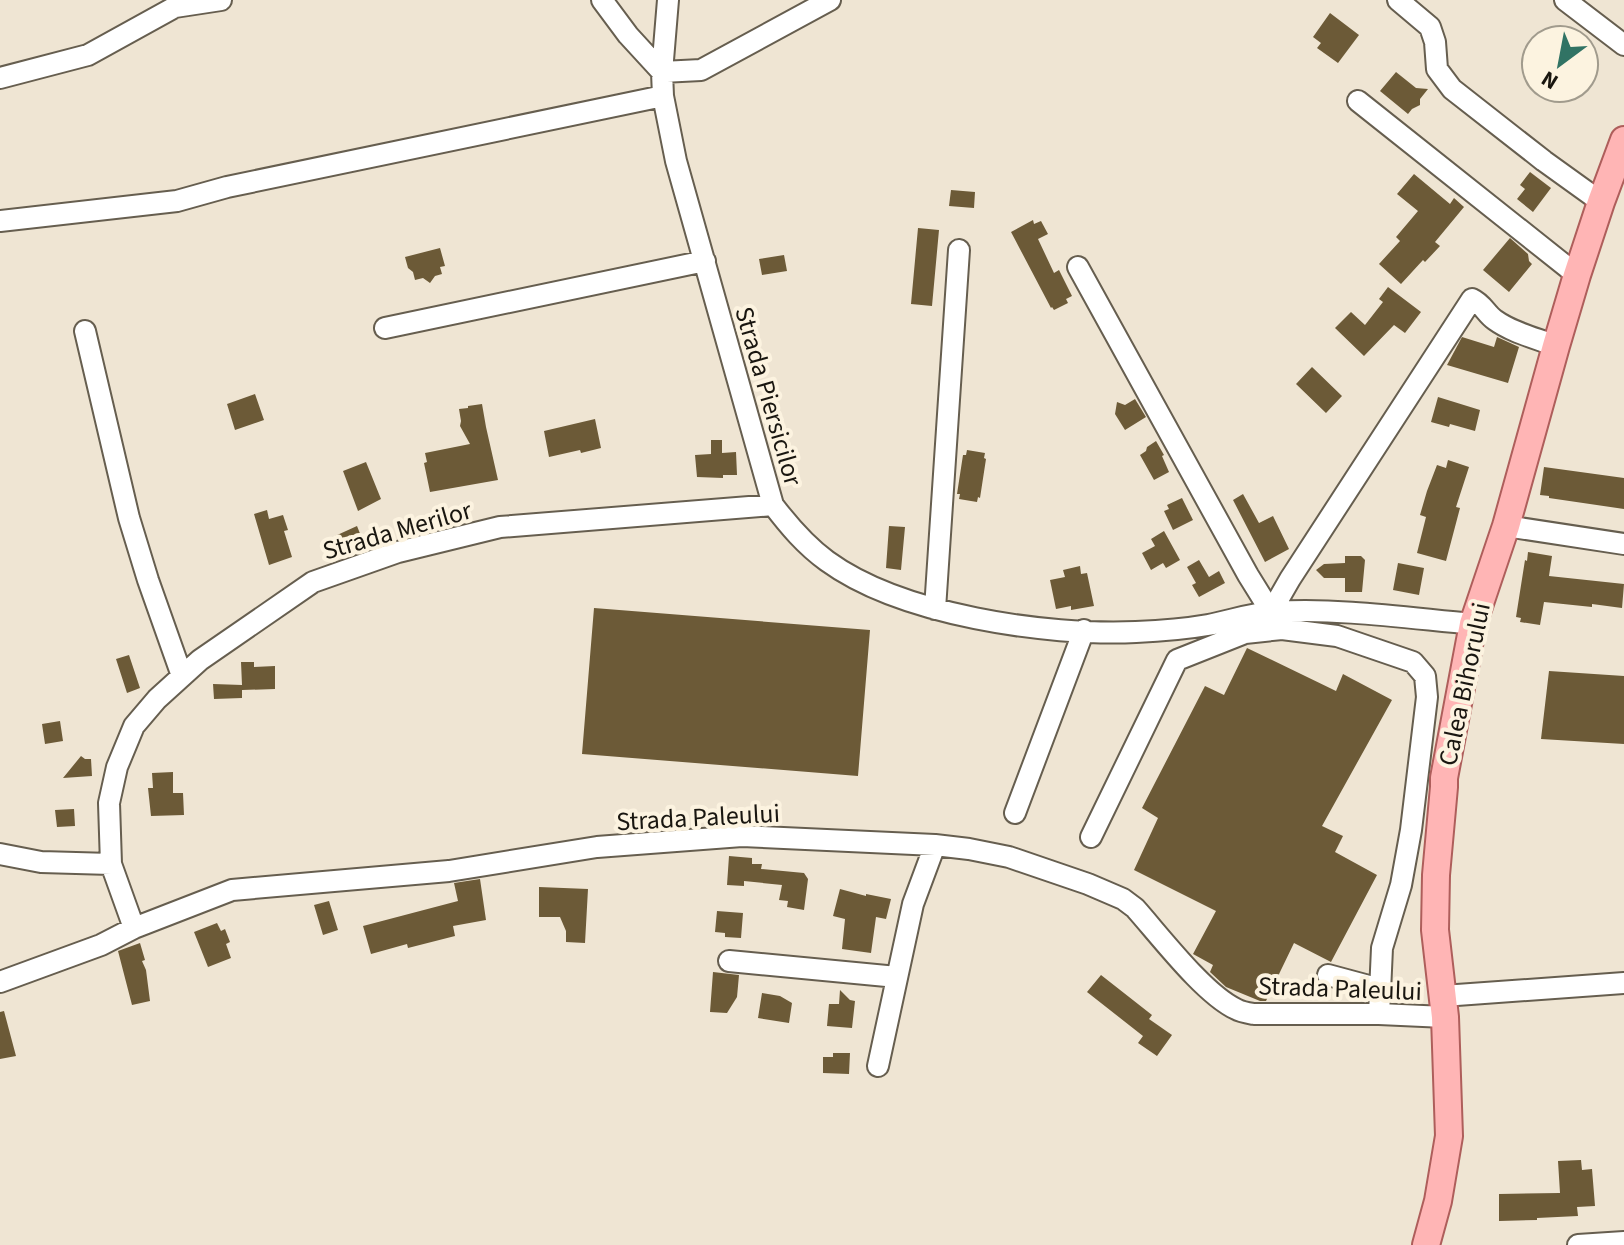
<svg xmlns="http://www.w3.org/2000/svg" width="1624" height="1245" font-family="'Source Sans 3',sans-serif">
	<rect width="100%" height="100%" fill="#efe5d3"/>
	<path fill="#6c5a37" d="M1330,13L1359,35L1338,63L1317,48L1321,43L1313,37Z
		M1396,72L1416,88L1428,89L1420,99V105L1412,109L1408,114L1380,91Z
		M1530,172L1551,188L1533,212L1517,199L1525,189L1520,185Z
		M1414,174L1450,204L1454,198L1464,207L1435,242L1440,246L1425,262L1423,260L1401,284L1379,264L1400,241L1396,237L1418,211L1397,194Z
		M951,190L975,192L974,208L949,206Z
		M1033,220L1034,224L1041,221L1048,234L1038,239L1054,273L1059,270L1072,296L1066,299L1068,303L1054,310L1052,307L1051,308L1011,232Z
		M918,228L939,230L932,306L911,304Z
		M1510,238L1528,254L1529,261L1532,264L1509,292L1483,270Z
		M440,248L445,266L440,267L442,274L435,276L430,283L423,278L415,280L413,272L408,268L405,257Z
		M784,255L787,271L762,275L759,259Z
		M1388,287L1421,312L1405,333L1394,325L1364,356L1335,328L1351,312L1365,325L1383,302L1379,299Z
		M1462,337L1494,347L1497,337L1519,347L1508,383L1447,365Z
		M1312,367L1342,396L1326,413L1296,384Z
		M255,394L264,420L235,430L227,404Z
		M1438,397L1480,410L1475,431L1450,424L1449,427L1431,422Z
		M1135,399L1146,417L1125,430L1115,414L1117,402L1125,405Z
		M482,404L486,427L498,480L430,492L424,463L427,462L425,453L470,444L460,426L461,421L459,409L468,408V406Z
		M595,419L601,448L581,453L580,450L549,457L544,431Z
		M711,440H722V453L736,452L737,475H723V478L697,477L695,455L711,454Z
		M1156,441L1164,455L1162,456L1169,472L1154,480L1140,455L1146,451L1147,447Z
		M967,450L985,453L984,458L986,459L980,498L978,497L977,502L959,499L960,494H957L963,455H966Z
		M1448,460L1469,467L1456,507L1460,508L1446,561L1417,553L1426,517L1420,515L1427,491L1437,465L1446,468Z
		M366,462L381,499L358,511L343,471Z
		M1544,467L1624,478V509L1549,498V496L1540,495Z
		M1243,494L1259,523L1273,516L1289,549L1265,562L1233,500Z
		M1182,498L1193,520L1173,530L1164,511L1169,509L1167,505Z
		M267,510L269,519L283,515L288,530L284,531L292,557L269,565L254,514Z
		M357,526L365,546L342,555L335,536Z
		M889,526L905,527L901,570L886,568Z
		M1164,531L1180,560L1166,568L1163,563L1151,570L1142,553L1155,546L1151,539Z
		M1528,552L1552,556L1549,576L1624,584L1622,608L1592,604V607L1544,602L1540,625L1520,622L1521,618L1516,617L1525,560L1527,561Z
		M1345,556H1361L1365,560L1362,592H1345V578H1324L1316,570L1324,564L1345,563Z
		M1199,560L1209,577L1219,571L1225,583L1199,597L1192,585L1196,583L1187,567Z
		M1398,563L1424,568L1419,595L1393,590Z
		M1080,566L1081,574L1087,573L1094,606L1071,610V606L1056,609L1050,580L1065,577L1063,570Z
		M594,608L870,630L858,776L582,754Z
		M1247,648L1336,691L1343,674L1392,700L1322,826L1343,836L1335,852L1377,875L1331,962L1294,943L1266,1001H1260L1226,987L1210,972L1213,965L1193,954L1216,911L1134,870L1158,818L1142,808L1205,686L1224,695Z
		M129,655L140,688L127,693L116,659Z
		M241,662H254V667L275,666V689L242,690V698L214,699L213,684L242,685Z
		M1549,671L1624,676V744L1541,739Z
		M60,721L63,741L45,744L42,724Z
		M81,756L85,759H91L92,776L63,778Z
		M173,772V793H183L184,815L151,816L148,788H153L152,773Z
		M74,809L75,826L57,827L55,810Z
		M729,856L752,858V864H762L761,869L804,873L808,879L804,910L787,907L788,901L779,900L782,885L744,881V886L727,885Z
		M480,879L486,920L453,926L455,936L408,948L407,944L371,954L363,926L458,901L454,883Z
		M539,887L588,889L585,943L566,942V931L560,917H539Z
		M840,889L866,896V894L891,899L886,919L876,917L871,953L842,949L845,919L833,916Z
		M329,901L338,930L323,935L314,905Z
		M717,911L743,913L741,938L725,937V933L715,932Z
		M217,923L221,931L225,929L230,942L226,944L231,958L208,967L194,932Z
		M140,943L145,960L142,961L146,970L150,1001L132,1005L118,951Z
		M713,972L739,975L737,997L727,1013L710,1012Z
		M1101,975L1152,1015L1149,1019L1172,1035L1157,1056L1138,1043L1143,1036L1087,992Z
		M840,990L850,1000L855,1001L852,1028L827,1026L829,1004H839Z
		M762,993L780,996L792,1003L789,1023L758,1018Z
		M4,1011L16,1056L0,1059V1012Z
		M833,1053H850L849,1074L823,1073V1057H833Z
		M1581,1160L1582,1170L1592,1169L1595,1206L1577,1207L1578,1216L1537,1218V1220L1499,1221V1194L1560,1193L1558,1161Z"/>
	<g fill="none" stroke-linecap="round" stroke-linejoin="round">
		<defs>
			<path id="minor" d="M602,0L628,35L662,72L701,70L830,0
				M668,0L662,72L663,96L676,161L773,505C789,526 805,545 827,561C901,615 1046,636 1136,632C1160,631 1185,629 1208,625C1230,621 1252,613 1274,612C1340,608 1407,618 1473,624
				M1398,0L1430,27L1435,42L1437,69L1452,89L1544,161L1601,202
				M1565,0L1624,45
				M0,78L88,55L175,7L221,0
				M1358,101L1577,275
				M0,221L177,201L227,187L663,96
				M1078,267L1248,575L1271,612L1290,579L1472,299C1483,304 1486,314 1495,320C1513,333 1536,338 1556,346
				M385,328L705,261
				M85,331L129,518L148,580L182,676
				M1506,526L1624,544
				M935,609L959,250
				M1015,813L1084,630
				M1091,837L1177,660L1245,633L1282,629L1337,636L1413,662L1425,676L1427,697L1411,830L1401,885L1382,948L1379,1014
				M0,854L41,862L111,864L134,928
				M111,864L109,803L117,767L134,726L157,699L200,660L313,582L398,552L500,527L773,505
				M729,961L897,977
				M1328,975L1380,989
				M0,982L101,945L134,928L232,890L449,871L597,847L742,836L935,845L969,849L1009,857L1088,884L1123,899L1135,908C1160,936 1204,994 1236,1009C1241,1012 1248,1013 1254,1014H1379L1445,1017
				M1443,996L1624,983
				M878,1066L913,904L935,845
				M1578,1245L1624,1242"/>
			<path id="major" d="M1426,1245L1438,1201L1449,1136L1445,1017L1435,930L1436,875L1444,787V778L1473,624L1506,526L1556,346L1577,275L1601,202L1624,140"/>
		</defs>
		<use href="#minor" stroke="#665e4f" stroke-width="24"/>
		<use href="#major" stroke="#ae5e5b" stroke-width="30"/>
		<use href="#minor" stroke="#fff" stroke-width="20"/>
		<use href="#major" stroke="#ffb5b5" stroke-width="26"/>
	</g>
	<g text-anchor="middle" stroke-width="8" stroke-linejoin="round" paint-order="stroke">
		<g font-size="26" fill="#191610" stroke="#fcf3e0">
			<text transform="translate(769 396) rotate(74)" y="9">Strada Piersicilor</text>
			<text transform="translate(397 530) rotate(-16)" y="9">Strada Merilor</text>
			<text transform="translate(1464 684) rotate(-78)" y="9">Calea Bihorului</text>
			<text transform="translate(698 817) rotate(-3)" y="9">Strada Paleului</text>
			<text transform="translate(1340 988) rotate(2)" y="9">Strada Paleului</text>
		</g>
	</g>
	<g transform="translate(1560 64) rotate(212)"><circle r="38" fill="#fcf3e0" stroke="#a19b8d" stroke-width="2"/>
	<path d="M0-6L14 30L0 20L-14 30Z" fill="#317364"/>
	<text y="-12" font-size="22" font-weight="bold" text-anchor="middle" fill="#191610">N</text>
	</g>
</svg>
